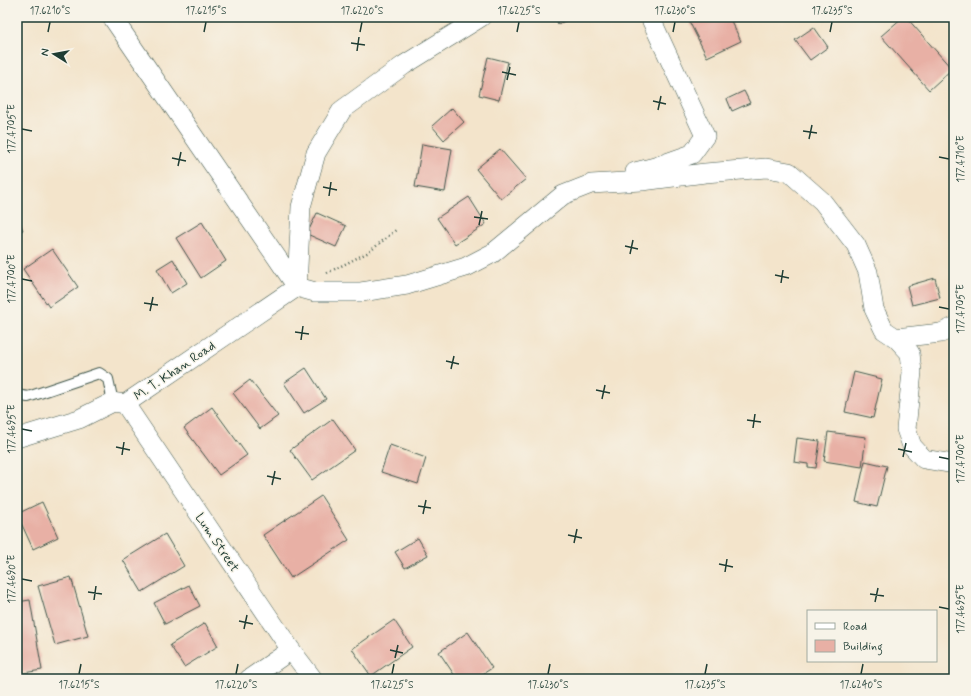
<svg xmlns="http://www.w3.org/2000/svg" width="971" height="696" font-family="Mynerve,sans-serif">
	<rect width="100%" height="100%" fill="#f7f3e8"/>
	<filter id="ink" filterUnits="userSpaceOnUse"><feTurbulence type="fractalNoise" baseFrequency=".025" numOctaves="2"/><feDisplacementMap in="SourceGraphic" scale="8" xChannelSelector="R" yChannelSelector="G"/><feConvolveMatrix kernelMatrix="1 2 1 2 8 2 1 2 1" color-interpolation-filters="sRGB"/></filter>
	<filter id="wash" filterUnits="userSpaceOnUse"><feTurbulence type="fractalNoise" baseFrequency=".012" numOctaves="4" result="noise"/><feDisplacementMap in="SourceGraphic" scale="16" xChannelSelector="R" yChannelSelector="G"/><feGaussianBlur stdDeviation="0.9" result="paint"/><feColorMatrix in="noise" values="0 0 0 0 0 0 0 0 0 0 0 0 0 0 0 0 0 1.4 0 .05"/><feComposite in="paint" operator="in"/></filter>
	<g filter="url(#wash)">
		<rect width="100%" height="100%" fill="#f3e4cb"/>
		<g id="blocks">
			<path fill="#e8b0a5" d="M555,17H574L558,24Z
				M687,17H729L741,41L707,57Z
				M903,17H906L952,69L929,90L881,36Z
				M814,27L828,47L810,60L795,40Z
				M488,57L508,62L499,100L479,95Z
				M744,91L750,103L732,111L727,99Z
				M452,108L464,122L444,140L432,126Z
				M954,113V123L949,119Z
				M422,144L452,149L445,192L415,187Z
				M500,149L526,179L501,199L476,169Z
				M469,197L486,224L455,244L437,218Z
				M317,213L346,226L336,247L307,234Z
				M17,218L23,230L17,233Z
				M202,222L226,261L201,278L176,238Z
				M52,249L78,287L49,307L23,269Z
				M173,259L187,283L171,293L157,269Z
				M953,259H954V284H950Z
				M935,278L940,298L912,305L907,286Z
				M306,368L326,399L304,413L284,383Z
				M854,372L882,379L873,418L845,412Z
				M250,380L278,416L260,429L233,393Z
				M212,407L247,455L219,475L184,428Z
				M333,419L355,450L312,480L290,450Z
				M828,432L866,437L862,467L824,461Z
				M797,438L820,441L816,468L808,467V464L794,462Z
				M390,445L426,458L418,484L381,472Z
				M865,461L887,466L877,507L856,502Z
				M321,496L349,540L291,578L263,535Z
				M42,502L58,537L33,549L17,514Z
				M165,534L184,566L142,592L123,560Z
				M418,538L428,555L405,568L395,552Z
				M71,577L88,636L55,645L38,586Z
				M189,585L200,606L165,624L154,603Z
				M30,600L42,670L17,674V602Z
				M394,620L412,647L371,676L352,649Z
				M205,623L218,646L184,667L170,645Z
				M468,632L492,668L475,679H457L439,652Z"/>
		</g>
	</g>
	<g filter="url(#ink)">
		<use href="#blocks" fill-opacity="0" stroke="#3f564b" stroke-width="1"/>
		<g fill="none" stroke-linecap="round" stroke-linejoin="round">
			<defs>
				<path id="lane" d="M17,395L28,397L99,373L108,379L113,402"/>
				<path id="street" d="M112,17L297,287L315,292H361L407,285L466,267L493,253L563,195L591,184L642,181L705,173L766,168L789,172L822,201L856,245L868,272L874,309L884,330L896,338L910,353L912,372L906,429L912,446L924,459L948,463H954
					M635,172L655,167L692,154L705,136L650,17
					M896,338L941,333L954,327
					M125,404L291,650L313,679
					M17,438L79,419L113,402L125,404L297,287L301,207L316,153L342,110L404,65L481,17
					M249,679L291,650"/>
			</defs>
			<use href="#lane" stroke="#3f564b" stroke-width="12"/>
			<use href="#street" stroke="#3f564b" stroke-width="20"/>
			<path stroke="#3f564b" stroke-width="2.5" stroke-dasharray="1 3" stroke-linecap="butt" d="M327,273L369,252L397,229"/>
			<use href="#lane" stroke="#fff" stroke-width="10"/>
			<use href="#street" stroke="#fff" stroke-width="19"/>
		</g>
	</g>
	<path fill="none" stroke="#1f3d34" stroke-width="1.5" d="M48,32L50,22M204,32L206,22M360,32L362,22M517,32L519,22M673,32L675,22M830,32L832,22M351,43L365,45M357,51L359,37M502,72L516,75M507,80L510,67M653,101L666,104M658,110L661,96M22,129L32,131M803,131L817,133M809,139L812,125M939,157L949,159M172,158L186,161M178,166L181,152M323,187L337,190M329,196L331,182M474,217L488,219M479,225L482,211M625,246L638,249M630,254L633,240M775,275L789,278M22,279L32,281M781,283L783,270M144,303L158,305M939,307L949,309M150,311L153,297M295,332L309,334M301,340L303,326M446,361L459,364M451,369L454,356M596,390L610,393M602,399L605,385M747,420L761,422M753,428L755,414M22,429L32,431M116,447L130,450M898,449L912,452M122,455L124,442M903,457L906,443M939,457L949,459M267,476L281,479M272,485L275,471M418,506L431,508M423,514L426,500M568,535L582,538M574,543L577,529M719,564L733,567M725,572L727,559M22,579L32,581M88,592L102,594M870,594L884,596M94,600L96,586M875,602L878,588M939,607L949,609M239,621L253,624M244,629L247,615M390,650L403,653M395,658L398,645M79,674L81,664M236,674L238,664M392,674L394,664M548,674L550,664M705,674L707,664M861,674L863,664"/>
	<g text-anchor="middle" stroke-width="3" stroke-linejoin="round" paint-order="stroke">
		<g font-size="13" fill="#1f3d34" stroke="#f7f3e8">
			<text transform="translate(174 370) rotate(-34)" y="5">M. T. Khan Road</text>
			<text transform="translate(218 542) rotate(56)" y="5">Lum Street</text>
		</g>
	</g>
	<rect width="971" height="696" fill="none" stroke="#f7f3e8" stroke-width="44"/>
	<rect x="807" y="610" width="130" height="52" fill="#f7f3e8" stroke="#a1aaa0"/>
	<rect x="815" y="623" width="20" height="6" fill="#ffffff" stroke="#a1aaa0"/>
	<text x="843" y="630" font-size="12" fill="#1f3d34">Road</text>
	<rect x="815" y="640" width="20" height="12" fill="#e8b0a5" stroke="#a1aaa0"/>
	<text x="843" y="650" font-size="12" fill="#1f3d34">Building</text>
	<g transform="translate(54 54) rotate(281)" stroke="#f7f3e8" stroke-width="3" paint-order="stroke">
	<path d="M0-3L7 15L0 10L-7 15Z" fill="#1f3d34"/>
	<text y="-6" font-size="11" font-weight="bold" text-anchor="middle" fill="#1f3d34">N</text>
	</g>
	<rect x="22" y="22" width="927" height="652" fill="none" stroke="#1f3d34" stroke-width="1.5"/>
	<g font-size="10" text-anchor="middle" fill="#1f3d34">
		<text x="50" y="14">17.6210°S</text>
		<text x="206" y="14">17.6215°S</text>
		<text x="362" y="14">17.6220°S</text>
		<text x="519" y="14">17.6225°S</text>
		<text x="675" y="14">17.6230°S</text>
		<text x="832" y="14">17.6235°S</text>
		<text transform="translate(11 129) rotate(-90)" y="4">177.4705°E</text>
		<text transform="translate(960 159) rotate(-90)" y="4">177.4710°E</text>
		<text transform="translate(11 279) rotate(-90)" y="4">177.4700°E</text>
		<text transform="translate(960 309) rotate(-90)" y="4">177.4705°E</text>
		<text transform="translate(11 429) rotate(-90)" y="4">177.4695°E</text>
		<text transform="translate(960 459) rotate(-90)" y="4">177.4700°E</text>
		<text transform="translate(11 579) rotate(-90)" y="4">177.4690°E</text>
		<text transform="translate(960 609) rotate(-90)" y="4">177.4695°E</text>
		<text x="79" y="688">17.6215°S</text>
		<text x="236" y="688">17.6220°S</text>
		<text x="392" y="688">17.6225°S</text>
		<text x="548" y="688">17.6230°S</text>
		<text x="705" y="688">17.6235°S</text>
		<text x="861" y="688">17.6240°S</text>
	</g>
</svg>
